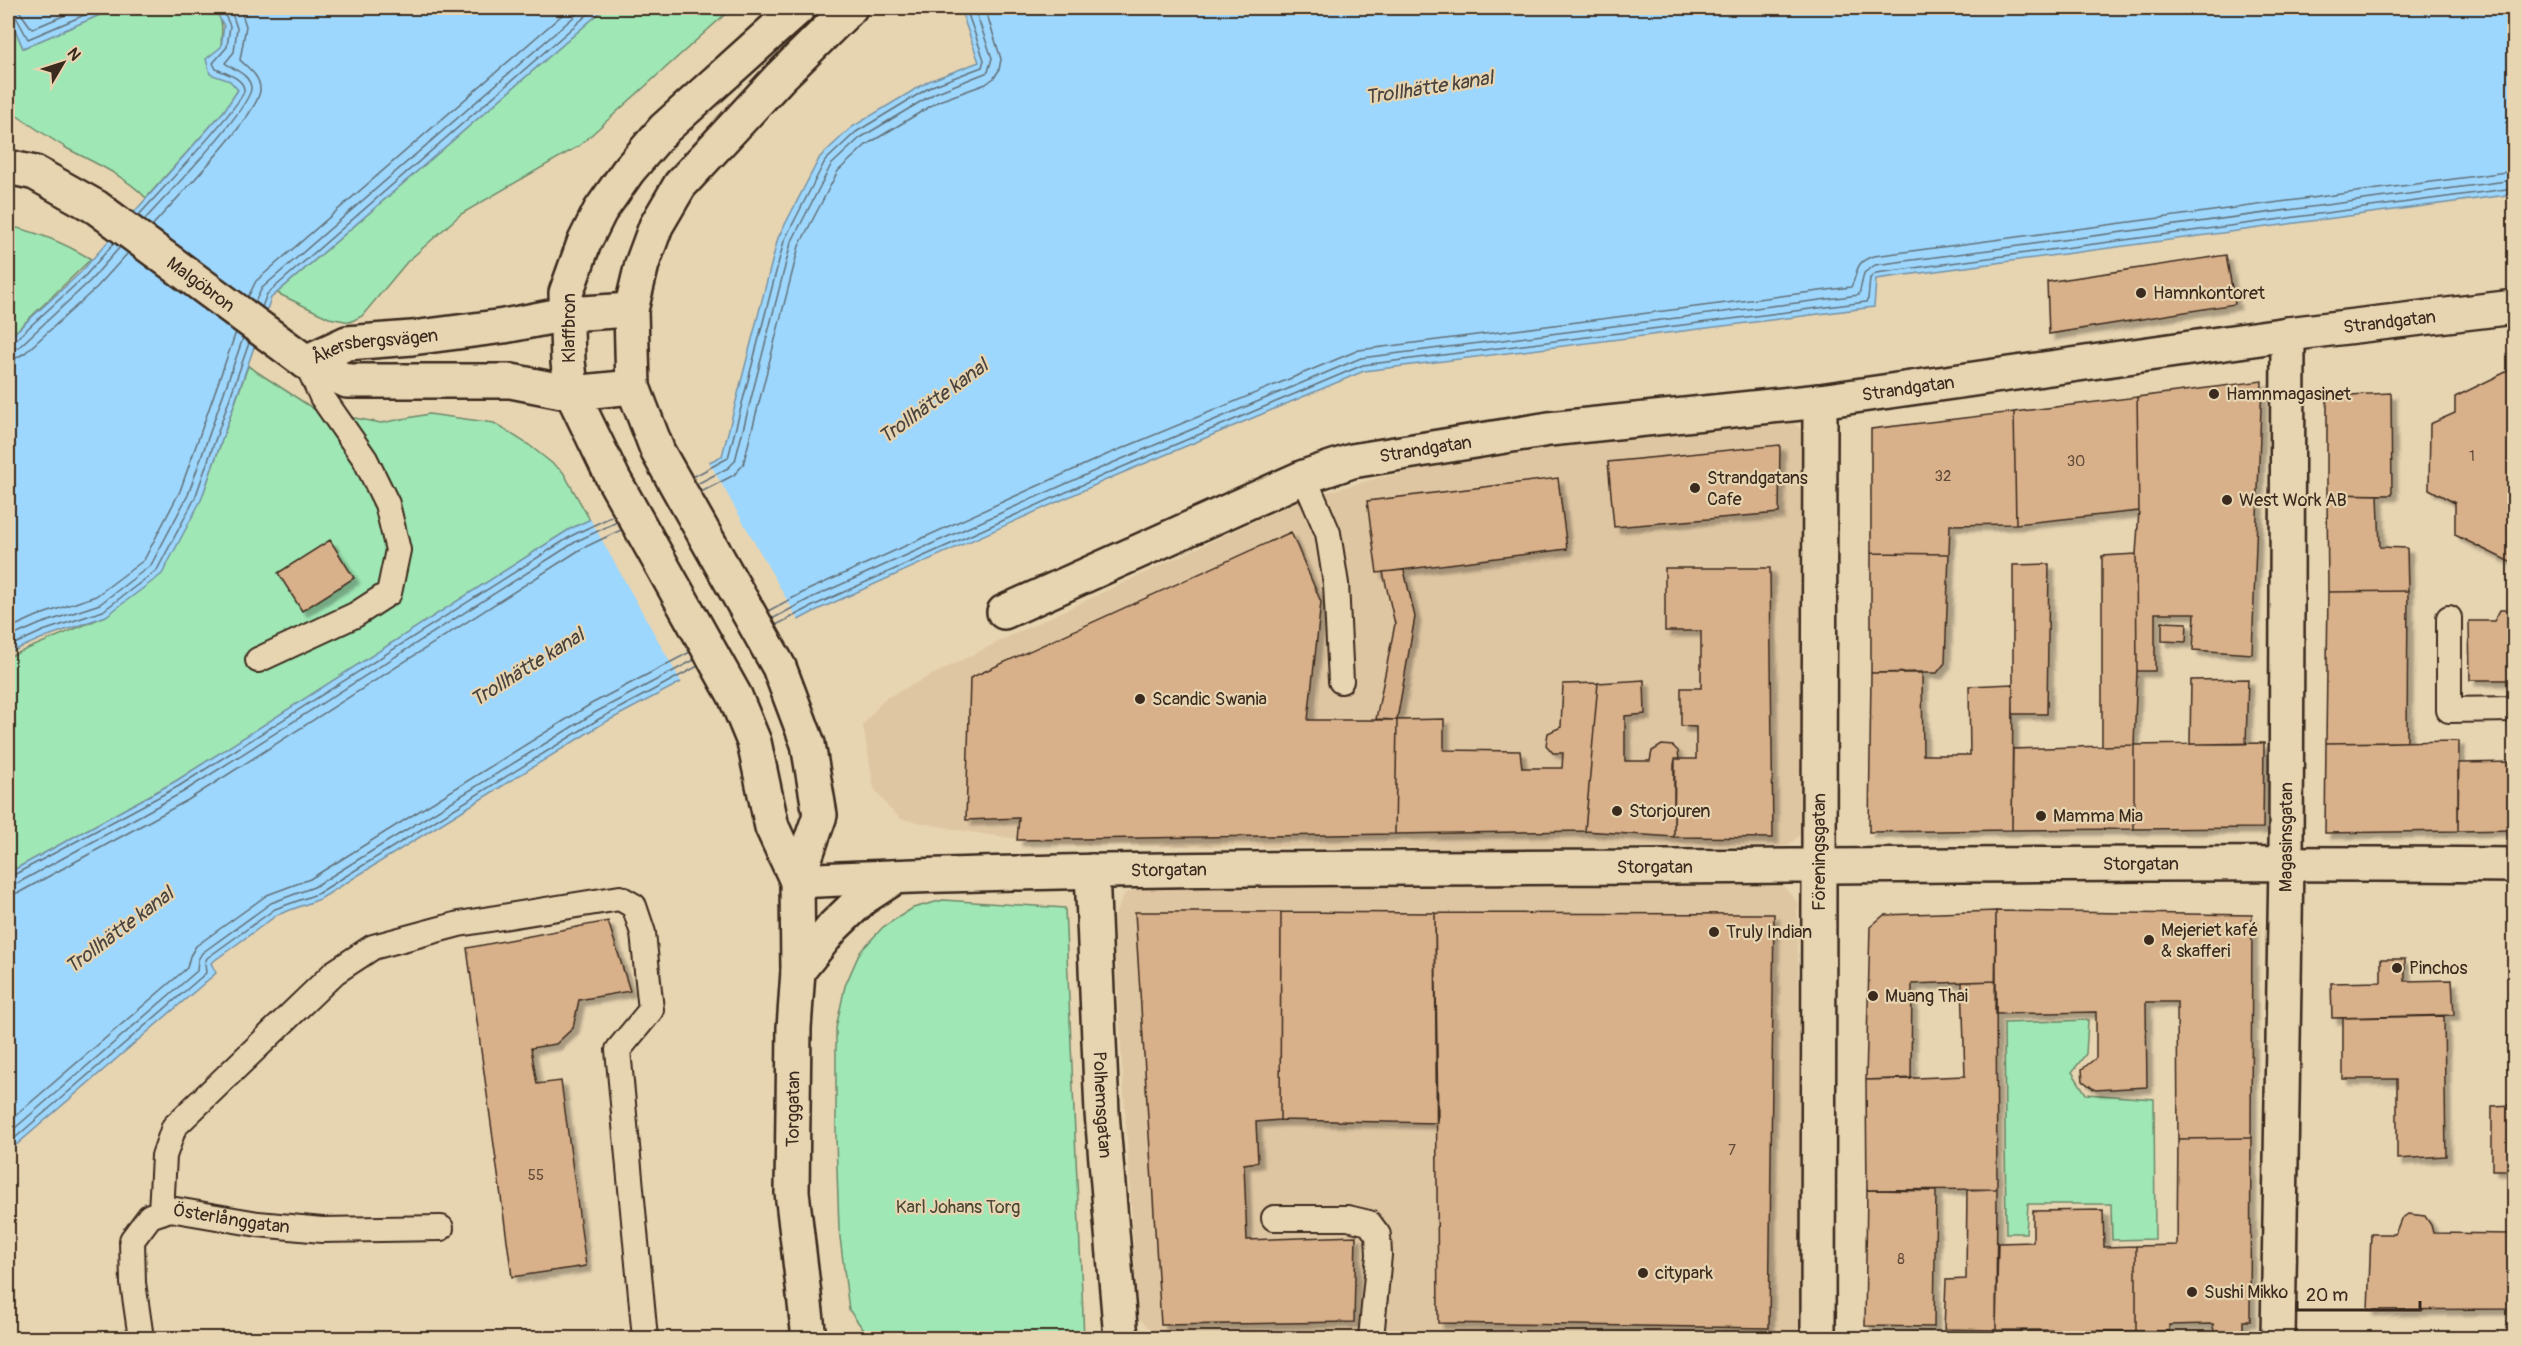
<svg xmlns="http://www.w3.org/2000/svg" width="2522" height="1346" font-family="Pangolin,sans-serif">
	<defs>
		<filter id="shadow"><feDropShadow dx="5.5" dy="5.5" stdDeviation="1.5" flood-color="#0004"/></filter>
	</defs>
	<rect width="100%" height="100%" fill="#e7d4b1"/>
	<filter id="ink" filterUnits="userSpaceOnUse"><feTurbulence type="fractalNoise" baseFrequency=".0167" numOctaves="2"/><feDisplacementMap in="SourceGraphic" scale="12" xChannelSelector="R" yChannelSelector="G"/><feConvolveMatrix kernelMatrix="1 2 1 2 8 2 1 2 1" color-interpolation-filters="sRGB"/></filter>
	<g filter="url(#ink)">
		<path fill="#dfc6a2" d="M1782,413L1809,436L1805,831L1787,846L1476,849L1064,845L976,833L901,819L889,808L874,788L863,725L884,699L1010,636L1302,499L1374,479L1545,442Z
			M1782,885L1797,902L1803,1288L1798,1334L1792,1338H1161L1138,1318L1113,919L1125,893L1147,888Z"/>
		<path fill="#9fe7b4" stroke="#6d8869" stroke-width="1.5" d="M116,8H214C224,20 222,29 221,45C221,60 229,79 238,90L224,111L146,198C125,176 95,163 68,149C48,137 29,124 10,111L8,105V13L23,48Z
			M605,8H732L579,146L461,214L407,262L362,316L350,322L329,318L277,293Z
			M8,226C39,232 64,243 91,259L8,339Z
			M248,366L317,411L381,423L429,414L494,423L529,445L563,472L590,520L570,529L176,781L8,873V657L106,616L201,500Z
			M943,900L1065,908L1084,1338L992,1336L888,1338L866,1333L849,1310L839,1229L836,1139V1028L845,986L860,952L883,927L913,908Z
			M2088,1020L2086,1054L2072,1072L2086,1094L2154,1099L2155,1239L2112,1240L2111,1204H2028L2026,1233H2006L2004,1023Z"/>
		<path fill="#9dd7fd" stroke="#7692a4" stroke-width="1.5" d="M8,8H116L23,48L8,13Z
			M214,8H605L271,298L201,500L162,574L106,616L45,637L8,653V339L81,272L224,111L238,90L230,81L210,74L206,59L221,47L224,26Z
			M964,8H2514V194L1876,279L1874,307L1364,371L1115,476L817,610L602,724L320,899L277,915L211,963L216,973L8,1152V873L176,781L570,529L722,456L778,238L820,157L852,127L929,81L979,62L961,11Z"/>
		<path fill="#e7d4b1" d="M708,460L800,623L683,685L589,517Z"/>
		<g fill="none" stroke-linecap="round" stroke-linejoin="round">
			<path stroke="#626f77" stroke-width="1.5" d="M17,8L32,29L82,8
				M8,13L15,15L28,39L101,8
				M138,216C153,199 243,104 244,91C245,78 224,73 216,69L213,63L227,47L230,26L222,8
				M144,220C161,202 254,105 251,87C249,74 234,70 225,63L234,52L237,28L230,8
				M152,226C171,204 261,113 260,89C260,76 248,68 240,60L246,26L240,8
				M248,297L256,281L570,8
				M255,302L262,288L584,8
				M262,307L267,294L595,8
				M8,343L14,341L85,276L114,243
				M8,350L19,347L90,281L120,247
				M8,359L16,358L25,353L97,287L128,253
				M693,477L728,458L784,241L825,161L856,132L932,86L982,67L984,60L968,14V8
				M697,484L728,468L735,461L791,243L831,165L860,138L935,93L988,72L992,58L976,13V8
				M701,492L734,475L743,465L799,246L838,171L866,145L939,101L986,84L994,78L999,70L1001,59L985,8
				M768,611L808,590L1106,455L1359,350L1851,287C1859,273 1853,262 1874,256L2514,171
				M772,619L811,598L1110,464L1361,358L1859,295L1864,273L1875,265L2514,180
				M776,625L815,605L1113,471L1363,365L1866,302L1868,299L1870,278L1876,273L2514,188
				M8,629L37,616L96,596L144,560L180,491L236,332
				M8,638L40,624L100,604L151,565L188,495L243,338
				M8,647L43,631L103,611L157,570L195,498L249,343
				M8,878L179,786L573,535L613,516
				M8,886L16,884L183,792L577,541L617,522
				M8,895L20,892L188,800L581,549L621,530
				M8,1122L187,968L190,956L196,946L267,895L310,879L591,704L690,652
				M8,1134L197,971L198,960L202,953L271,903L314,887L596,712L694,660
				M8,1144L206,973L205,963L207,958L275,909L317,894L599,719L698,666"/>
		</g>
		<path fill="#d8b08a" stroke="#3b2a1e" stroke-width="1.5" filter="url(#shadow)" d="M2226,255L2235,304L2049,334L2047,282Z
			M2514,368V564L2455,535V503L2429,489L2430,424L2455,413V397Z
			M2262,381L2252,654L2193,650L2195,613H2155V671H2137L2136,554L2139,511L2137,397Z
			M2391,393L2392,495L2327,494V396Z
			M2137,397L2139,511L2016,524L2014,412Z
			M2014,412L2016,524L1950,525L1949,554L1871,553V429Z
			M1780,445L1779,513L1614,527L1608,462Z
			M1558,478L1567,549L1377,573L1367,501Z
			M2327,494L2378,495L2380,547L2407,548L2408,591L2328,592Z
			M1291,532L1321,602L1308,720H1397L1395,834L1017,840L1019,818L966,820L970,678Z
			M330,540L354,578L302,611L278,573Z
			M1871,553L1949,554L1945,663L1937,673H1871Z
			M2136,554L2137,671L2134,745L2102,746V556Z
			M2049,564L2047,714H2013V565Z
			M1665,568H1770L1773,838L1674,837L1675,759H1696V727L1681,726V688H1701V631H1665Z
			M1404,570L1415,617L1397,720L1376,719L1395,624L1383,572Z
			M2408,591L2407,742L2326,743L2328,592Z
			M2500,610H2514V680H2470L2469,621H2494Z
			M2162,622L2187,623L2186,642L2162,641Z
			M1922,672L1923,755H1970L1969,686L2013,684L2012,830L1869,832L1871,673Z
			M2248,679L2246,744H2190L2191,680Z
			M1644,680L1645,714L1625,716V761H1650L1652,751L1662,745L1673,746L1678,751L1679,759H1675L1674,765V837L1585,831L1598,683Z
			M1598,683L1585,831L1395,834L1397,720L1444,719V750L1520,751L1522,768H1562L1563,753H1553L1546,745L1548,733L1561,727L1563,684Z
			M2459,741L2458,831L2325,833L2326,743Z
			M2264,743L2263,828L2134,829V745Z
			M2134,745V829L2012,830L2013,749Z
			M2514,762V830L2458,831V763Z
			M1996,911L2252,915L2251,1138L2178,1139L2177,1002H2146L2147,1087L2095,1090L2083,1081L2082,1069L2096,1058V1012L1995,1014Z
			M1996,911V981L1912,984L1911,1079L1866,1080L1870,927L1884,915Z
			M1135,912H1281L1280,1120L1256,1122L1258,1162L1244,1164L1247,1240L1356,1236L1354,1322L1161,1325Z
			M1281,912L1435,913L1438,1123L1280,1120Z
			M1435,913L1774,914L1769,1328L1438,1323Z
			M608,921L630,991L579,1000L573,1028L556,1044L531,1048L537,1084L561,1081L586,1266L512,1277L467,948Z
			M2381,959H2405V981L2452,980L2454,1015L2332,1018L2331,983L2381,982Z
			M1996,981L1997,1189L1867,1190L1866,1080L1965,1076L1962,982Z
			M2444,1016L2446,1156L2397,1159V1079H2343V1018Z
			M2514,1105V1170H2492V1106Z
			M2251,1138L2250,1321H2243V1333H2214L2213,1324L2169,1325V1331H2136V1246L2177,1245L2178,1139Z
			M1997,1189L1996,1330L1944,1329L1946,1280L1966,1279L1967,1190Z
			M1867,1190L1936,1191L1934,1327L1865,1326Z
			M2103,1210L2104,1247L2136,1246V1331L1996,1330L1998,1243L2033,1242V1211Z
			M2408,1214L2425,1216L2431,1225L2433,1233L2514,1234V1309L2368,1310L2371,1234H2395L2401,1219Z"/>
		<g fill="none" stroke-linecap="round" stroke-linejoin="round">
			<defs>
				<g id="service">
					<path d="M1304,477L1328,533L1336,584L1341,681"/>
					<path d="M2449,618V710L2514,709"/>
					<path d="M258,660L355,615L389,593L398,550L387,504L365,459L322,397L306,362"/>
					<path d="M161,1212L164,1156L174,1127L335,972L373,947L459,924L620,898L634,906L643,933L651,1010L618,1050L645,1338"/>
					<path d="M1274,1218H1348L1369,1223L1378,1235L1379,1255L1371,1338"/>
					<path id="s1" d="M141,1338L133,1283L132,1240L150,1216L170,1209L258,1224L322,1230L441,1228"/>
				</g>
				<g id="pedestrian">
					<path id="s2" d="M1004,612L1304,477L1352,461L1549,429L1820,401"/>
				</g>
				<g id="minor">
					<path id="s3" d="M1092,871L1102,1113L1121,1338"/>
					<path id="s4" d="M797,881C1087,867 1378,868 1668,867C1951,865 2232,862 2514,865"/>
					<path id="s5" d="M1818,1338L1820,401L2288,334L2514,307"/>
					<path id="s6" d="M2278,1338L2286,863L2288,334"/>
				</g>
				<g id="tertiary">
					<path id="s7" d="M8,167L35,173L96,207L306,362L347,381H511L572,393L633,387"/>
					<path id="s8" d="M306,362L347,343L412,338L504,326L566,314L631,310"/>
				</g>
				<g id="secondary">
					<path d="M797,881L772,827L754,742L735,696L613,478L572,393L568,362L566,293L584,243L600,211L628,171L664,129L798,8"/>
					<path d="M798,971L834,926L863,898L895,877"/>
					<path id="s9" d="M809,1338L792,1192L794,1028L798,971L797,881L820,815L808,744L779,667L658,452L633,387L631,310L642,264L656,226L680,185L779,78L850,8"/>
				</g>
			</defs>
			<use href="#service" stroke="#3b2a1e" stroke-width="28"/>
			<use href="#pedestrian" stroke="#3b2a1e" stroke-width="38"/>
			<use href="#minor" stroke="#3b2a1e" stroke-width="38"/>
			<use href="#tertiary" stroke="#3b2a1e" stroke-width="38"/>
			<use href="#secondary" stroke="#3b2a1e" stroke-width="38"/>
			<use href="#service" stroke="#e7d4b1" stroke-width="24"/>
			<use href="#pedestrian" stroke="#e7d4b1" stroke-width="33"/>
			<use href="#minor" stroke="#e7d4b1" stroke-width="33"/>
			<use href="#tertiary" stroke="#e7d4b1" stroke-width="33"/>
			<use href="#secondary" stroke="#e7d4b1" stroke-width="33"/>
		</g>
	</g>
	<g fill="#3b2a1e" stroke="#e7d4b1" stroke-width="2">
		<circle cx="2141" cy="293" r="6"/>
		<circle cx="2214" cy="394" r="6"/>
		<circle cx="1695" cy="488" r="6"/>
		<circle cx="2227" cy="500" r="6"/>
		<circle cx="1140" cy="699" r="6"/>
		<circle cx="1617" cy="811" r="6"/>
		<circle cx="2041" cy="816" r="6"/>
		<circle cx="1714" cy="932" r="6"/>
		<circle cx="2149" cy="940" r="6"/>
		<circle cx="2397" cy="968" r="6"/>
		<circle cx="1873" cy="996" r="6"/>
		<circle cx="1643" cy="1273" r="6"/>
		<circle cx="2192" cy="1292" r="6"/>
	</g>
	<g text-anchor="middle" stroke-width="4.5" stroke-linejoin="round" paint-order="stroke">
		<g font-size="15" fill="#624c39">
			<text x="2472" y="461">1</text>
			<text x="2076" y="466">30</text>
			<text x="1943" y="481">32</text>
			<text x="1732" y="1155">7</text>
			<text x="536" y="1180">55</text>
			<text x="1901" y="1264">8</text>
		</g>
		<g font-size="18" fill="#3b2a1e" stroke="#e7d4b1">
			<text dy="6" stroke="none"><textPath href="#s7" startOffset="228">Malgöbron</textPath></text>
			<text dy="6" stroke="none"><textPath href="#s5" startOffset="1512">Strandgatan</textPath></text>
			<text transform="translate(569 328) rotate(-90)" y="6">Klaffbron</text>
			<text dy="6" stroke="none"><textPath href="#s8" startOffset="72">Åkersbergsvägen</textPath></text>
			<text dy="6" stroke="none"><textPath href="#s5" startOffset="1026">Strandgatan</textPath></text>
			<text dy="6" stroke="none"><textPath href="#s2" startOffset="454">Strandgatan</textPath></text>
			<text dy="6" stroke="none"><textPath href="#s6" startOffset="501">Magasinsgatan</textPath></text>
			<text dy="6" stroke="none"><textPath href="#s5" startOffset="486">Föreningsgatan</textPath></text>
			<text dy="6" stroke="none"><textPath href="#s4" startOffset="1344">Storgatan</textPath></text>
			<text dy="6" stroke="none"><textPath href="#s4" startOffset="858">Storgatan</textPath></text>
			<text dy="6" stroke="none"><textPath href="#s4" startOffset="372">Storgatan</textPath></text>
			<text dy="6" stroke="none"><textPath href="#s3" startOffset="234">Polhemsgatan</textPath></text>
			<text dy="6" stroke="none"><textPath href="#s9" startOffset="230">Torggatan</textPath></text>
			<text dy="6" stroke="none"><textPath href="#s1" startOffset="212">Österlånggatan</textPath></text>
		</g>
		<g font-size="18" fill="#3b2a1e" stroke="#e7d4b1" text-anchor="start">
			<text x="2153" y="299">Hamnkontoret</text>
			<text x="2226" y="400">Hamnmagasinet</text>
			<text x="1707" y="484">Strandgatans<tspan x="1707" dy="21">Cafe</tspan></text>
			<text x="2239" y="506">West Work AB</text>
			<text x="1152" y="705">Scandic Swania</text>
			<text x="1629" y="817">Storjouren</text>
			<text x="2053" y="822">Mamma Mia</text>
			<text x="2161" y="936">Mejeriet kafé<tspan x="2161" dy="21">&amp; skafferi</tspan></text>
			<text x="1726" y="938">Truly Indian</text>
			<text x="2409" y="974">Pinchos</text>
			<text x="1885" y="1002">Muang Thai</text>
			<text x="1655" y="1279">citypark</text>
			<text x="2204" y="1298">Sushi Mikko</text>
		</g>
		<g font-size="18" fill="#4a4634" stroke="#e7d4b1">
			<text x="958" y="1213">Karl Johans Torg</text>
		</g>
		<g font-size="20" font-style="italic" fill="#4a443f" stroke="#e7d4b1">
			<text transform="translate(1429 87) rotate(-9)" y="7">Trollhätte kanal</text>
			<text transform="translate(933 401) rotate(-36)" y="7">Trollhätte kanal</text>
			<text transform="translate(527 667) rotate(-32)" y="7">Trollhätte kanal</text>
			<text transform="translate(119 930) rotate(-37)" y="7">Trollhätte kanal</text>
		</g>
	</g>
	<rect width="2522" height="1346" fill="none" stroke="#e7d4b1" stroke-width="30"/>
	<rect x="15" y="15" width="2492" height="1316" fill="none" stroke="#3b2a1e" stroke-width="2" filter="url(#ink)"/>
	<g transform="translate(63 63) rotate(51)" stroke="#e7d4b1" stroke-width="4.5" paint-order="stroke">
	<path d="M0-4.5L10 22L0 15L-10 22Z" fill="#3b2a1e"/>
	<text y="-9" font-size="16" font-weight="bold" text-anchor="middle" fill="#3b2a1e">N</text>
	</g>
	<path d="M2297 1301v9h123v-9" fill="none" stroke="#3b2a1e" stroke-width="3"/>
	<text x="2306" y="1301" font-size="18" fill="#3b2a1e" stroke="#e7d4b1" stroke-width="4.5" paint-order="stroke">20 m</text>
</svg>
